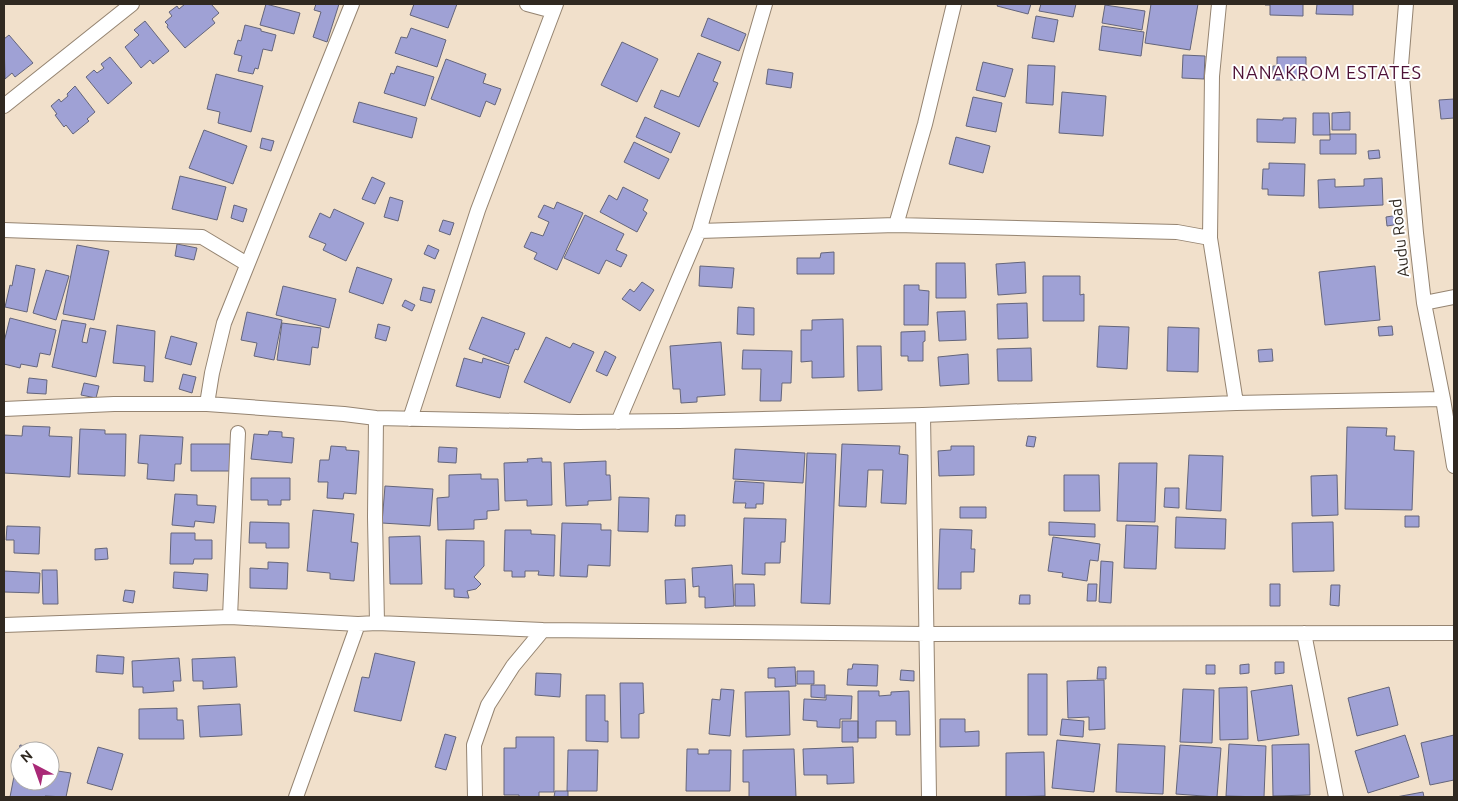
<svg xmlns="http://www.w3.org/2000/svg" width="1458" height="801" font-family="Ubuntu,sans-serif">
	<rect width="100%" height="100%" fill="#f1e0cb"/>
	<path fill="#9fa1d5" stroke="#64657b" d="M185,4H211L219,13L212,19L215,23L185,48L167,27L168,25L165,22L172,16L169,12L177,6L179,9Z
		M266,4L300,13L294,34L260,25Z
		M316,4H339L327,42L313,37L321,12L314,10Z
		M414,4H457L448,28L410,15Z
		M998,4H1031L1028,14L997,6Z
		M1041,4H1076L1073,17L1039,11Z
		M1151,4H1198L1190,50L1145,43Z
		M1265,4H1303V16L1270,15V5H1265Z
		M1317,4H1353V15L1316,14Z
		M1105,5L1145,11L1142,30L1102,23Z
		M1036,16L1058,20L1054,42L1032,38Z
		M708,18L746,34L739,51L701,36Z
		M145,21L169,51L153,64L150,60L141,68L125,47L139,35L134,30Z
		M245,25L261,29V31L276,35L272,51L263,49L258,69L255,68L253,74L238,71L242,56L234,54L238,40L241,41Z
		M1102,26L1144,32L1141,56L1099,50Z
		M411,28L446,40L437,67L395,53L401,37L407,38Z
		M9,35L33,63L15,77L12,73L5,79L4,39Z
		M622,42L658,59L637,102L601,85Z
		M698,53L721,62L713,81L718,83L699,127L654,107L661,90L679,97Z
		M1183,55L1205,56L1204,79L1182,78Z
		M110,57L132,83L108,104L86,77L94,70L97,73L104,68L101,64Z
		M1277,57H1306V80H1273V66H1277Z
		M446,59L486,74L483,83L501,89L495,105L486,101L480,117L431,99Z
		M983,62L1013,69L1005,97L976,90Z
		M1028,65L1055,66L1053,105L1026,103Z
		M397,66L434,77L425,106L384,93L391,73L394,74Z
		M768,69L793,73L791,88L766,84Z
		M216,74L263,86L251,132L218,123L220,112L207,109Z
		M75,86L95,112L87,119L89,121L73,134L66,125L64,127L55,115L57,114L51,106L59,99L61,102L68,96L67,94Z
		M1062,92L1106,96L1103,136L1059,133Z
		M973,97L1002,103L996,132L966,126Z
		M1454,99V118L1441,119L1439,100Z
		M359,102L417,118L412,138L353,122Z
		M1350,112V130H1332V113Z
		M1313,113H1329L1330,135H1313Z
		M645,117L680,133L671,153L636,137Z
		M1283,118H1296L1295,143L1257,142V119L1283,120Z
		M204,130L247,146L233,184L189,168Z
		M1330,134H1356V154H1320V140H1330Z
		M956,137L990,146L983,173L949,164Z
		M262,138L274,141L271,151L260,148Z
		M634,142L669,159L659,179L624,162Z
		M1379,150L1380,158L1369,159L1368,151Z
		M1269,163L1305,164L1304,196L1268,195V189H1262L1263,169H1269Z
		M180,176L226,187L217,220L172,209Z
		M372,177L385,183L375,204L362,199Z
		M1382,178L1383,205L1319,208L1318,180L1335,179V187L1364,186V179Z
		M623,187L648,200L643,210L647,213L637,232L600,212L609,195L617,200Z
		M390,197L403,201L398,221L384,217Z
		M557,202L583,213L557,270L534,259L537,253L524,247L531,232L543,236L549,222L538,217L544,205L554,209Z
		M234,205L247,209L243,222L231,218Z
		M334,209L364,223L346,261L323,250L326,244L309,237L320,213L330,218Z
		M585,215L624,234L616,250L627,255L621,267L606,260L599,274L564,258Z
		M1399,215L1400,224L1387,226L1386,217Z
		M443,220L454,223L450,235L439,231Z
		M177,244L197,248L194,260L175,256Z
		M77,245L109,251L94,320L63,314Z
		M428,245L439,250L435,259L424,254Z
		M834,252V274H797V258H820L821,253Z
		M1025,262L1026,293L998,295L996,264Z
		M936,263H965L966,298H936Z
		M16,265L35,269L27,312L5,307L10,285L12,286Z
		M700,266L734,268L732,288L699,286Z
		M1375,266L1380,320L1325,325L1319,272Z
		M357,267L392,279L383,304L349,292Z
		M46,270L69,276L56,320L33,313Z
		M1043,276H1080V295L1084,294V321H1043Z
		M642,282L654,290L640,311L622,299L630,289L634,292Z
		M904,285H919V290L929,291L928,325H904Z
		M283,286L336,299L329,328L276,315Z
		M423,287L435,290L431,303L420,300Z
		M405,300L415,305L412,311L402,306Z
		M1027,303L1028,338L998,339L997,304Z
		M738,307L754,308V335L737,334Z
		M965,311L966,340L939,341L937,312Z
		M247,312L282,320L274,360L254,356L257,343L241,340Z
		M482,317L525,333L518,350L515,349L509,364L469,349Z
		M10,318L56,330L50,355L40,353L37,367L21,364L20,368L4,364V342Z
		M843,319L844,377L812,378V361L801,362V330H812V320Z
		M62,320L86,324L82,342L87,343L90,328L106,331L96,377L52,367Z
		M282,323L321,328L318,348L312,347L310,365L277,360Z
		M378,324L390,327L386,341L375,338Z
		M117,325L155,331L153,382L144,381L145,366L113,363Z
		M1099,326L1129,327L1127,369L1097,367Z
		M1392,326L1393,335L1379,336L1378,327Z
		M1168,327L1199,328L1198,372L1167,371Z
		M925,331V341L923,342V361H908V356H901V332Z
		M171,336L197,343L191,365L165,358Z
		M546,337L570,348L573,343L594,352L570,403L524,382Z
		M721,342L725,395L697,397V402L681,403L680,389H673L670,346Z
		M857,346H881L882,390L858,391Z
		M1031,348L1032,381H998L997,349Z
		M1272,349L1273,361L1259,362L1258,350Z
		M743,350L792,351L791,383H782L781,401H760L761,369H742Z
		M605,351L616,357L607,376L596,371Z
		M968,354L969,384L940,386L938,357Z
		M464,358L482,363L483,358L509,366L500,398L456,386Z
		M183,374L196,377L192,393L179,389Z
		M29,378L47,380L46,394L27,393Z
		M84,383L99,386L96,398L81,395Z
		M23,426L50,427L49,436L72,437L70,477L4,473V435L22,436Z
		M1347,427L1387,428L1386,436H1395L1394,450L1414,451L1412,510L1345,509Z
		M80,429L105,430V434H126L125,476L78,474Z
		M269,431L282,432V437L294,438L292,463L251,459L254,434L268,435Z
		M140,435L183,437L181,464H175L174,481L147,479L148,464L138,463Z
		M1028,436L1036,437L1034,447L1026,446Z
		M191,444H230V471H191Z
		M842,444L900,446L899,454L908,455L906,504L881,503L883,470H868L866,507L839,506Z
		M331,446L346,447V450L359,451L356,494L344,493L343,499L327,498L328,482H318L320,460H329Z
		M951,446H974V475L939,476L938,451L951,450Z
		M439,447L457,448L456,463L438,462Z
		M735,449L805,453L803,483L733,479Z
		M807,453L836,454L830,604L801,603Z
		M1189,455L1223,456L1221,511L1186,509Z
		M542,458V462H551L552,505L527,506V500L505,501L504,463L528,462L527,459Z
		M606,461V475H610L611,500L588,501V505L566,506L564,463Z
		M1119,463H1157L1155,522L1117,521Z
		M481,474V479H498L499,510L487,511V519L474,520V529L438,530L437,498L449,497V475Z
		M1064,475H1099L1100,511H1064Z
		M1337,475L1338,515L1312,516L1311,476Z
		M251,478H290V500H281V505H268V500H251Z
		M735,481L764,483L763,504H756V508H745L746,503H733Z
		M385,486L433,489L430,526L382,523Z
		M1165,488H1179V508L1164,507Z
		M175,494L197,495V505L216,506L214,523L195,521L194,527L172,525Z
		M619,497L649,498L648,532L618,531Z
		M960,507H986V518H960Z
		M313,510L354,514L351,542L358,543L354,581L330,579V573L307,571Z
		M676,515H685V526H675Z
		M1405,516H1419V527H1405Z
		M1176,517L1226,519L1225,549L1175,548Z
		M744,518L786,519L785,542H781L780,563H765V575L742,574Z
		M250,522L289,523V548H266V543H249Z
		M1049,522L1095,524V537L1049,535Z
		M1333,522L1334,571L1293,572L1292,523Z
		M562,523L601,524V530H611L610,566L588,565L587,577L560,576Z
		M1126,525L1158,526L1156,569L1124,568Z
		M7,526L40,527L39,554L14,553V540H6Z
		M940,529L972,530L971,549H975L974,572H961V589H938Z
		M505,530H531V534L555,535L554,576L538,575L539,571H525V577H512V571H504Z
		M171,533H195V540H212V559H194L193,564H170Z
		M420,536L422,584H390L389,537Z
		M1053,537L1100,544L1098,561L1090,560L1087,581L1062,577L1063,573L1048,571Z
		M446,540L484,541V566L474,577L481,584L476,589L467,591L469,598L454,597V589H445Z
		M107,548L108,559L95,560V549Z
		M1101,561L1113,562L1111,603L1099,602Z
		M268,562L288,563L287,589L250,588V568L268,569Z
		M732,565L734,606L705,608V597H699V586L693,587L692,568Z
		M42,570H57L58,604H43Z
		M4,571L40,573L39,593L4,592Z
		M174,572L208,574L207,591L173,588Z
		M685,579L686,603L666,604L665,580Z
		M735,584H754L755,606H735Z
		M1088,584H1097L1096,601H1087Z
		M1270,584H1280V606H1270Z
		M1331,585H1340L1339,606L1330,605Z
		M125,590L135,591L133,603L123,601Z
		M1020,595H1030V604H1019Z
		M375,653L415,662L401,721L354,711L362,677L369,678Z
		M97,655L124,657L123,674L96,672Z
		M235,657L237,687L203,689V681H193L192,659Z
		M179,658L181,681H173L174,691L143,693V687H133L132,661Z
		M1275,662H1284V673L1275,674Z
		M853,664L878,665L877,686L847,685L848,669H852Z
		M1249,664V673L1240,674V665Z
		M1206,665H1215V674H1206Z
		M795,667L796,686L775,687V678H768V668Z
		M1098,667H1106V679H1097Z
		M901,670L914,671V681L900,680Z
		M797,671H814V684H797Z
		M536,673L561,674L560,697L535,695Z
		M1028,674H1047V735H1028Z
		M1104,680L1105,729L1089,730V717L1068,718L1067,681Z
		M620,683H643L644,713L639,714V738H621Z
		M811,685H825V698L811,697Z
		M1292,685L1299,735L1258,741L1251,691Z
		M1247,687L1248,739L1220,740L1219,688Z
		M1389,687L1398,725L1357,736L1348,698Z
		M721,689L734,690L730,736L709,734L712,699L720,700Z
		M1183,689L1214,690L1212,743L1180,742Z
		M789,691L790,735L746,737L745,692Z
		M858,691H879V696L891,695V692L909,691L910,735H896V721H876V738H858Z
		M586,695H605V721H608V742L586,741Z
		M826,695L852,696L851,719H840V728L817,727V721L803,720L804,699L826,700Z
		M240,704L242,735L200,737L198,706Z
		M177,708V720H183L184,739H139V709Z
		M940,719H965V732L979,731V746L940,747Z
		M1062,719L1084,721L1083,737L1060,735Z
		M842,721H858V742H842Z
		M445,734L456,737L446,770L435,767Z
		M1405,735L1419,777L1368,793L1355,751Z
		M1454,735V780L1430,785L1421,743Z
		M516,737H554V792H539V797H519V795H504V748H516Z
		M1057,740L1100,744L1094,792L1052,788Z
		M1118,744L1165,746L1163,794L1116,792Z
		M1229,744L1266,746L1264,797L1226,796Z
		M1309,744L1310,795L1273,796L1272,745Z
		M20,745L43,749V751H20V781H50V755L54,756L51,770L71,773L66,797L45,796V797H10Z
		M1180,745L1221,748L1217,797L1176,794Z
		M98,747L123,754L112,790L87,783Z
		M853,747L854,783L827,784V775H804L803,749Z
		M687,749H698V754H709V750H731L730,791H686Z
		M794,749L796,797H749V782H743V750Z
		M568,750H598L597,791H567Z
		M1044,752L1045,796L1006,797V753Z
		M555,791H568V797H554Z
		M1423,792L1424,797H1396Z"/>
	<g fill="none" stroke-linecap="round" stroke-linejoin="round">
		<defs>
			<path id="minor" d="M527,4L553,11
				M1219,4L1212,76L1210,238L1236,403
				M1406,4L1401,65L1416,233L1424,303L1443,399L1454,466
				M4,106L132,4
				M896,225L925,124L954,4
				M4,230L202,237L247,264
				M699,231L896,225L1177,232L1210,238
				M1424,303L1454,297
				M207,404L212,373L224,323L352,4
				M4,409L114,404H207L344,414L376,418L578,422L679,421L923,415L1236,403L1443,399
				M923,415L929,797
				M376,418L375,517L377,623
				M410,419L478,210L556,4
				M618,422L699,231L765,4
				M230,617L238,433
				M4,625L230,617L358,624L377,623L543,630L926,634L1454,633
				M1304,633L1336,797
				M296,797L358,624
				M475,797L474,745L488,705L513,666L543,630"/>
		</defs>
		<use href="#minor" stroke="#958471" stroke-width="16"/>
		<use href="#minor" stroke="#fff" stroke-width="14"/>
	</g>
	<g text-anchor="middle" stroke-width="4" stroke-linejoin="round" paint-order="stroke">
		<g font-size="16" fill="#302921" stroke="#fff">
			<text transform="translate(1399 238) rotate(-96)" y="6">Audu Road</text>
		</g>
		<g font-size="18" letter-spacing="1" fill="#4e1136" stroke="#fff">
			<text x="1327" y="79">NANAKROM ESTATES</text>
		</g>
	</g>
	<rect width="1458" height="801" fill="none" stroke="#302921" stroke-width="10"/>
	<g transform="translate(35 766) rotate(319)"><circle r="24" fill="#ffffff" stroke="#aca9a6"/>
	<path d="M0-4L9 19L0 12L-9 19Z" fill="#a92977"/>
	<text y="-8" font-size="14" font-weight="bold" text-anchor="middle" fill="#302921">N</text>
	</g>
</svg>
